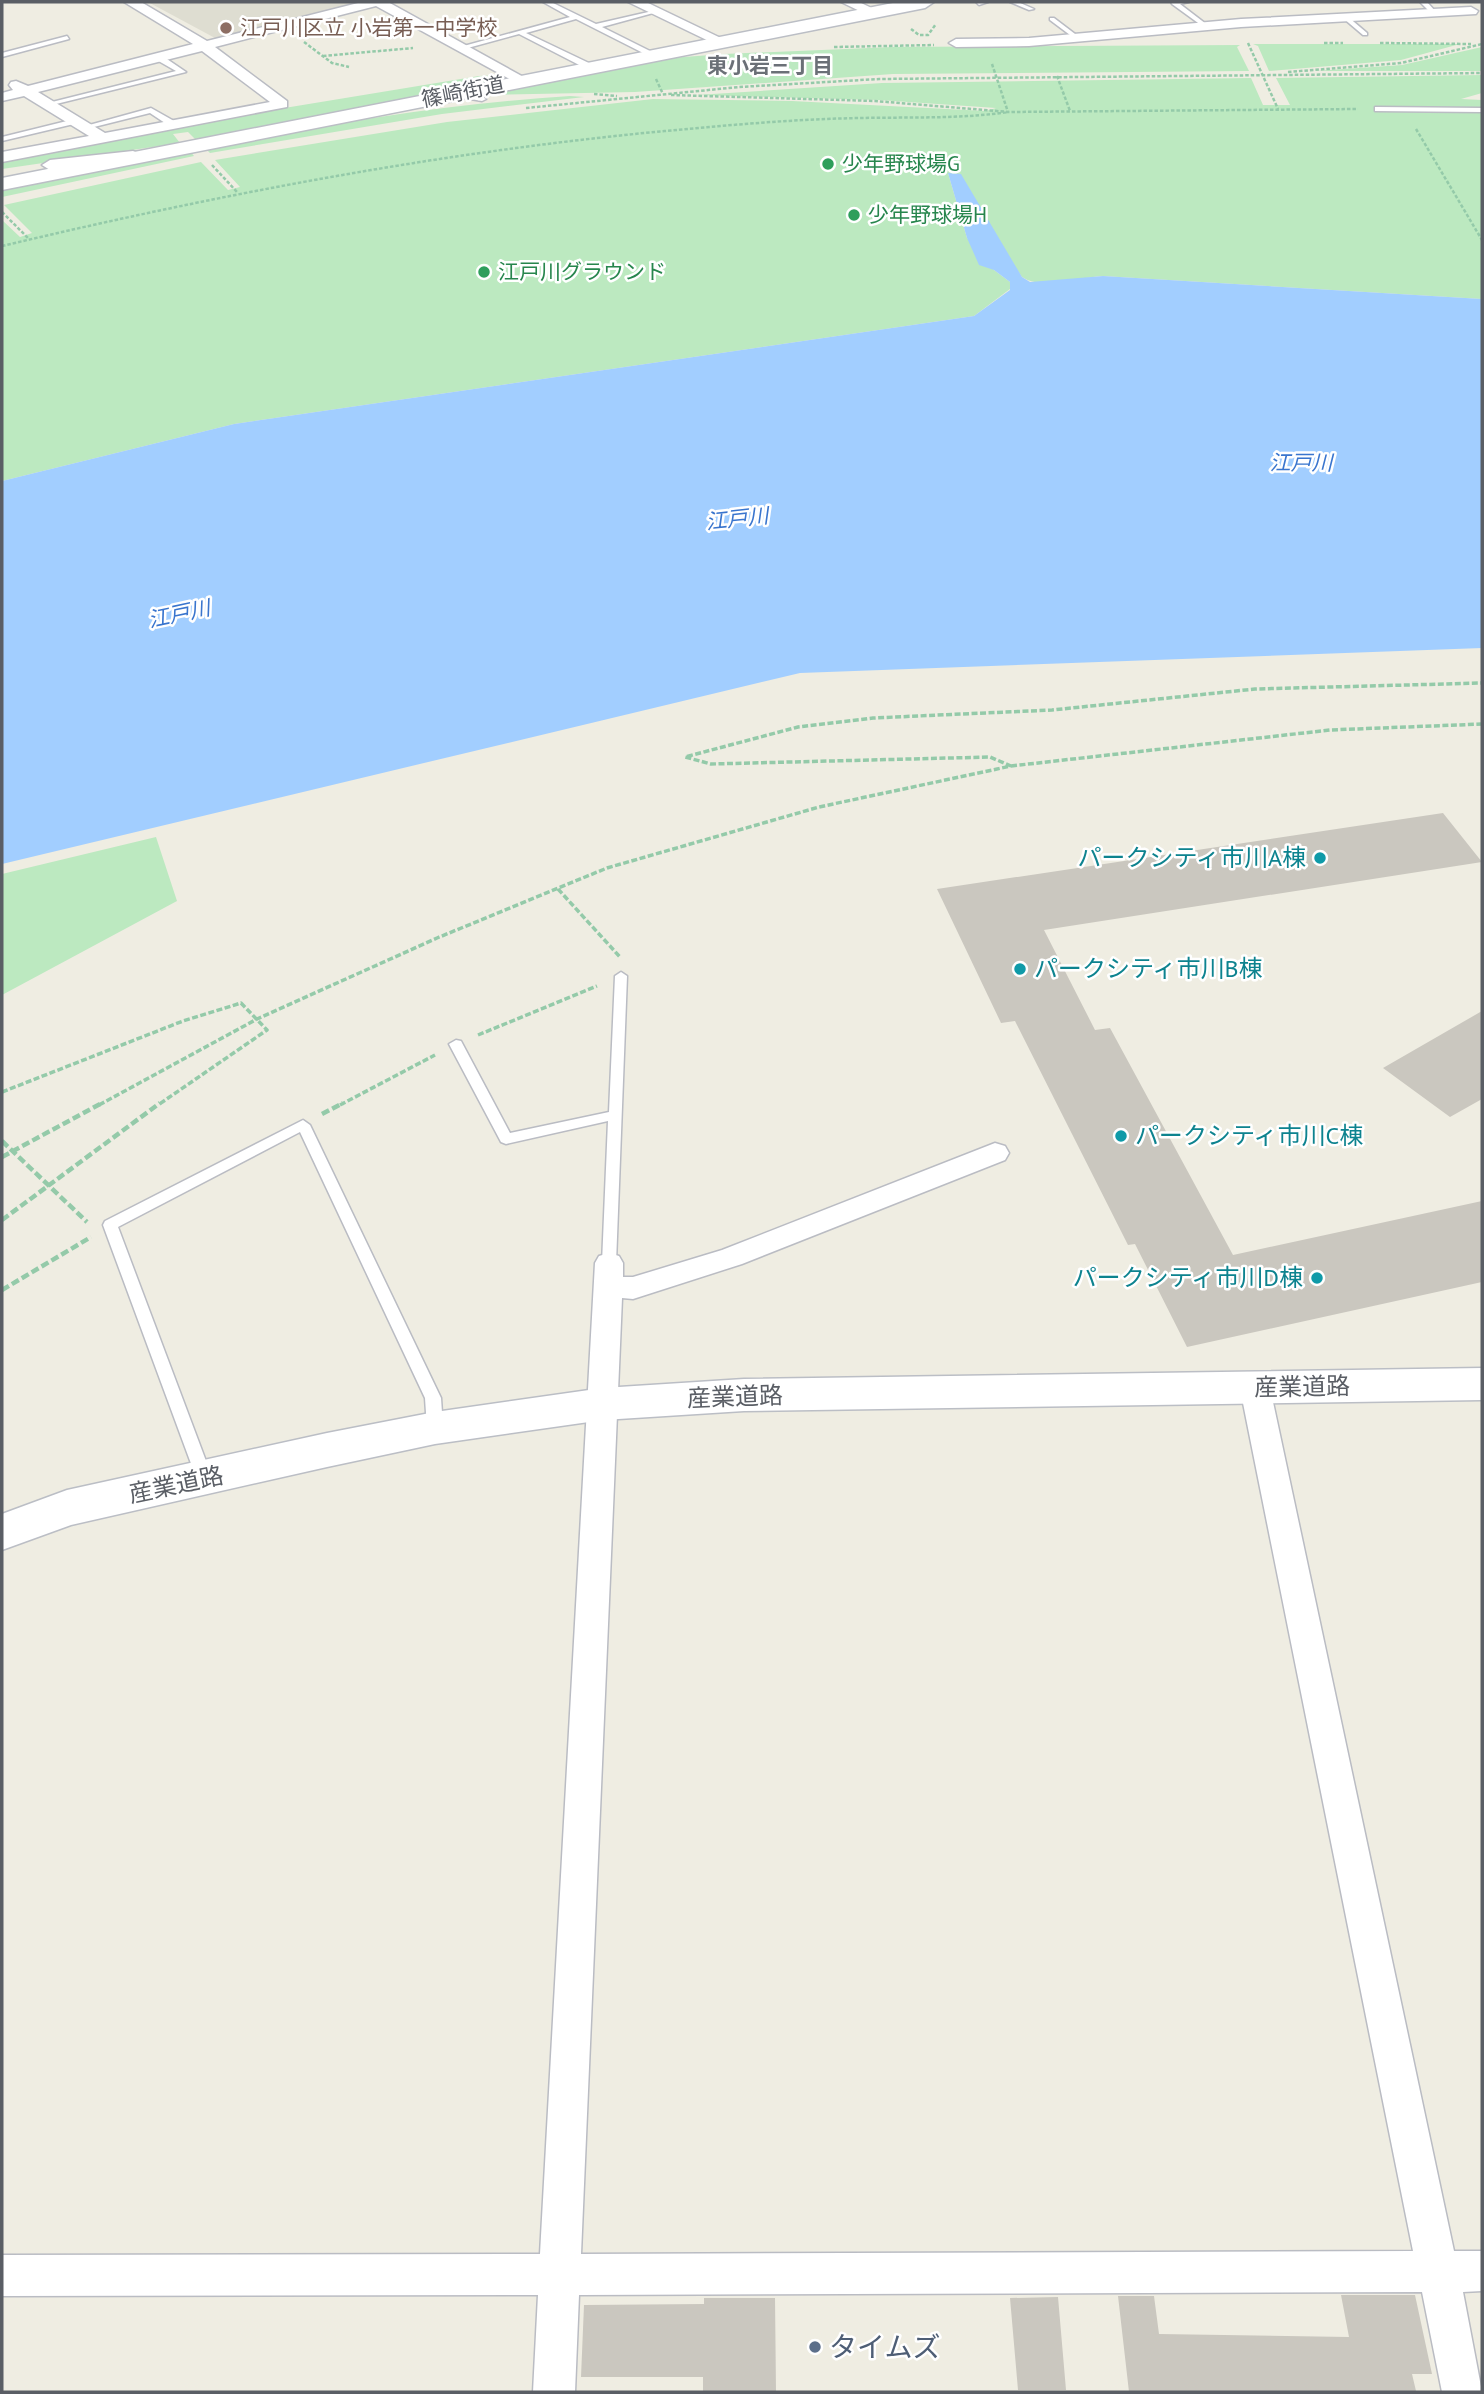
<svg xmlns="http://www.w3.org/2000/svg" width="1484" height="2394" font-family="'PT Sans','Noto Sans JP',sans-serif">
	<rect width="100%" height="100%" fill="#efede2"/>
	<path fill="#deddd1" d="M148,2H359L215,38Z"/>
	<path fill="#bce9c0" d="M1253,44H1460L1401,60L1269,71L1258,46Z
		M1240,45L1237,47L1249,71L893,74L635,92L479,95L657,59L724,54L893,47Z
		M1482,47V71H1315L1402,65Z
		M506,75L498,81L196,140L188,132L173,134L180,143L2,169V160L166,127L169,130L183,128L181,125L479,76Z
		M1482,75V93L1461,99L1482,100V299L1103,276C1078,277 1044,291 1022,277L948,173L967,238L994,270L1010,282V289L974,316L234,424L2,481V220L20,237L32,233L4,205L201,162L228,190L240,187L215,160L447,122L653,99L792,101L986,111L996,108L879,100L697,95L882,83L1251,78L1263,105H1290L1276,78Z
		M570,96L584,97L442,114L210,153L205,148C325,124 447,104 570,96Z
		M189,150L194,156L2,197V190Z
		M156,837L177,901L2,995V874Z"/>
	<path fill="#a2ceff" d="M948,173L961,174L1022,277L1030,282L1103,276L1482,299V648L800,673L2,864V481L234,424L974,316L1010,290V282L994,270L979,265L967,238Z"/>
	<path fill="#cac7bf" d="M1443,813L1482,862L1044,930L1095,1030L1110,1028L1233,1255L1482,1201V1282L1187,1347L1135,1244L1128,1245L1015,1021L1001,1023L937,889Z
		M1482,1011V1099L1450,1117L1383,1068Z
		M1341,2295H1415L1432,2374H1412L1416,2391L1129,2392L1118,2296H1154L1159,2334L1349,2337Z
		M1058,2297L1066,2390H1018L1010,2298Z
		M704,2298H775L776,2392H703V2377H581L584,2305L704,2304Z"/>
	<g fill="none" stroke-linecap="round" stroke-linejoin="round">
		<defs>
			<path id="lane" d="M543,2H551L596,24L657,10V12L602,27L656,54L649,56L576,19L526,33L591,64V68H585L519,34L464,49L460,47L570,17Z
				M976,2H988L979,5Z
				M1010,2H1018L1034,9L1029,10Z
				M1171,2H1189L1180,4L1210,27L1205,28L1172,4Z
				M1420,2H1427L1436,12V14H1432Z
				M1343,16H1347L1367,33V35H1363L1343,18Z
				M1050,18H1054L1079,37L1074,38L1050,20Z
				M67,36L69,39L2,57V53Z
				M155,55H161L186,72L48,106L44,104L176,71L155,59Z
				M456,92L482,97L486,99L482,101L453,96V92Z
				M1378,107L1482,108V112L1375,111V107Z
				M151,108L174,121V125H168L150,113L86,129L82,127Z
				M75,119H78V123L2,141V137Z
				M621,972L627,976L616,1263L614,1267H604L602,1263L608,1121L506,1144L501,1142L449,1044L456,1040L461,1041L510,1133L609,1112L615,976Z
				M303,1120L310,1125L441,1398L443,1428L440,1432L435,1434L430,1432L427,1428L425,1398L300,1132L118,1227L212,1477L210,1481L204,1483L198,1481L196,1477L103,1225L105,1221Z"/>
			<path id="street" d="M124,2H141L207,41L362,2H388L529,80L522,84L517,83L376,6L215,47L287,101V107L2,162V152L89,136L24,96L2,101V93L13,90L9,85L11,82L16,81L28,86L193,44ZM202,51L270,102L105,133L38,92Z
				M628,2H646L727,41L715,44Z
				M841,2H859L880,12L868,15Z
				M1471,7L1478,11L1476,14L1241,27L1029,46L956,47L949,43L956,39L1029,38L1241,19Z
				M133,151L138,153V159L50,170L42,165L50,160Z
				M995,1143L1005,1146L1009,1153L1005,1160L742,1264L633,1299L622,1298L581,2254L1413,2251L1240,1388L1244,1380L1255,1376L1266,1380L1270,1388L1454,2251H1482V2291L1463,2292L1482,2392H1442L1422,2292L579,2295L575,2392H533L538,2295L2,2296V2255L540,2254L595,1263L599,1256L609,1253L619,1256L623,1263V1277H633L722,1250Z"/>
			<path id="secondary" d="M898,2H934L925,8L2,190V178Z
				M1482,1368V1400L744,1411L603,1420L435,1444L327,1467L71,1525L2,1550V1514L67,1490L327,1433L435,1412L603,1388L744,1379Z"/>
		</defs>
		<use href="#lane" stroke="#babcc3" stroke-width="3"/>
		<use href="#street" stroke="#babcc3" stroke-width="3"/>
		<use href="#secondary" stroke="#bbbec5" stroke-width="3"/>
		<path stroke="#94caa9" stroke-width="2.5" stroke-dasharray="3.5 2" stroke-linecap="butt" d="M911,29L919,35H928L936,24
			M304,42L332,63L349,67
			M1248,43L1278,109
			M1324,43H1343
			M1380,43L1471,44
			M834,47L934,45
			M323,56L413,48
			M992,64L1008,112
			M1288,72L1401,63L1482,44
			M1057,76L1070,111
			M656,79L663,94
			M594,94L617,96
			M671,95L875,101L1009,112L1358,109
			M526,108L739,87L879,79L1482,73
			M1416,129L1482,240
			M212,165L237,192
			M2,212L29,239
			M2,246C221,194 441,152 665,131C730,125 796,119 861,118C911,117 960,119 1009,112"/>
		<path stroke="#94caa9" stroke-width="3.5" stroke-dasharray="6 2.5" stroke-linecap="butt" d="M1011,766L1330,730L1482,724
			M558,889L620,957
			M478,1035L597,986
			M2,1092L183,1021L241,1003L267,1030L158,1105
			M99,1105L257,1019L437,938L607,868L819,807L1011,766L990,757L711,764L685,757L798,727L873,718L1052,710L1255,689L1482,683
			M340,1105L435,1055"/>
		<path stroke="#94caa9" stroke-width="4.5" stroke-dasharray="8 3.5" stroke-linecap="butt" d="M322,1114L343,1103
			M2,1141L87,1222
			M2,1157L102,1103
			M2,1220L160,1103
			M2,1290L91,1237"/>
		<use href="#lane" fill="#fff" fill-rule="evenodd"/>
		<use href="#street" fill="#fff" fill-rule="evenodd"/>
		<use href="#secondary" fill="#fff" fill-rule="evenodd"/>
		<path stroke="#b6b7b8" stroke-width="2.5" stroke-dasharray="1 4.5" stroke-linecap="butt" d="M1481,2L1482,5"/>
	</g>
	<circle fill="#8d6e63" stroke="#fff" stroke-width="2.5" cx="226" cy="28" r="7"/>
	<g fill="#2e9e5b" stroke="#fff" stroke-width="2.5">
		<circle cx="828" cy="164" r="7"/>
		<circle cx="854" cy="215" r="7"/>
		<circle cx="484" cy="272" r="7"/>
	</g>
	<g fill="#0f9aa8" stroke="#fff" stroke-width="2.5">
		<circle cx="1320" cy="858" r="7"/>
		<circle cx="1020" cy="969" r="7"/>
		<circle cx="1121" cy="1136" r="7"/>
		<circle cx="1317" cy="1278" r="7"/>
	</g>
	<circle fill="#5c6f8a" stroke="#fff" stroke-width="2.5" cx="815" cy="2347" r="7"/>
	<g text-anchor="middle" stroke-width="5" stroke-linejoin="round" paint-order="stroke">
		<g font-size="21" fill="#785e54" stroke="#fff" text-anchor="start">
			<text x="240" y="35">江戸川区立 小岩第一中学校</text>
		</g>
		<g font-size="21" font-weight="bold" fill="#6b7077" stroke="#fff">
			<text x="770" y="73">東小岩三丁目</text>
		</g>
		<g font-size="21" fill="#5a5e65" stroke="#fff">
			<text transform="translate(463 92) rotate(-11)" y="7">篠崎街道</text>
		</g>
		<g font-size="21" fill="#27864d" stroke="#fff" text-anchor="start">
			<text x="842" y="171">少年野球場G</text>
			<text x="868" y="222">少年野球場H</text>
			<text x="498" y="279">江戸川グラウンド</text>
		</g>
		<g font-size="21" font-style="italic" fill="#3975ce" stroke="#fff">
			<text x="1301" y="470">江戸川</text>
			<text transform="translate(737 519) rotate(-6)" y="7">江戸川</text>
			<text transform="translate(179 614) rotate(-12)" y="7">江戸川</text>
		</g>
		<g font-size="24" fill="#0d838f" stroke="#fff" text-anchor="end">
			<text x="1306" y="866">パークシティ市川A棟</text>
			<text x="1034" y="977" text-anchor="start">パークシティ市川B棟</text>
			<text x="1135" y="1144" text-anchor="start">パークシティ市川C棟</text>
			<text x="1303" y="1286">パークシティ市川D棟</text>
		</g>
		<g font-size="24" fill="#5a5e65" stroke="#fff">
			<text transform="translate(1302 1387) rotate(-1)" y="8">産業道路</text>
			<text transform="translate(735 1397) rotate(-2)" y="8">産業道路</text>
			<text transform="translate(176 1485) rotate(-12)" y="8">産業道路</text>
		</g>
		<g font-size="28" fill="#4e5e75" stroke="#fff" text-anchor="start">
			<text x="829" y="2357">タイムズ</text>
		</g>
	</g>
	<rect width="1484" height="2394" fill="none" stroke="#5a5e65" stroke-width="7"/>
</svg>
